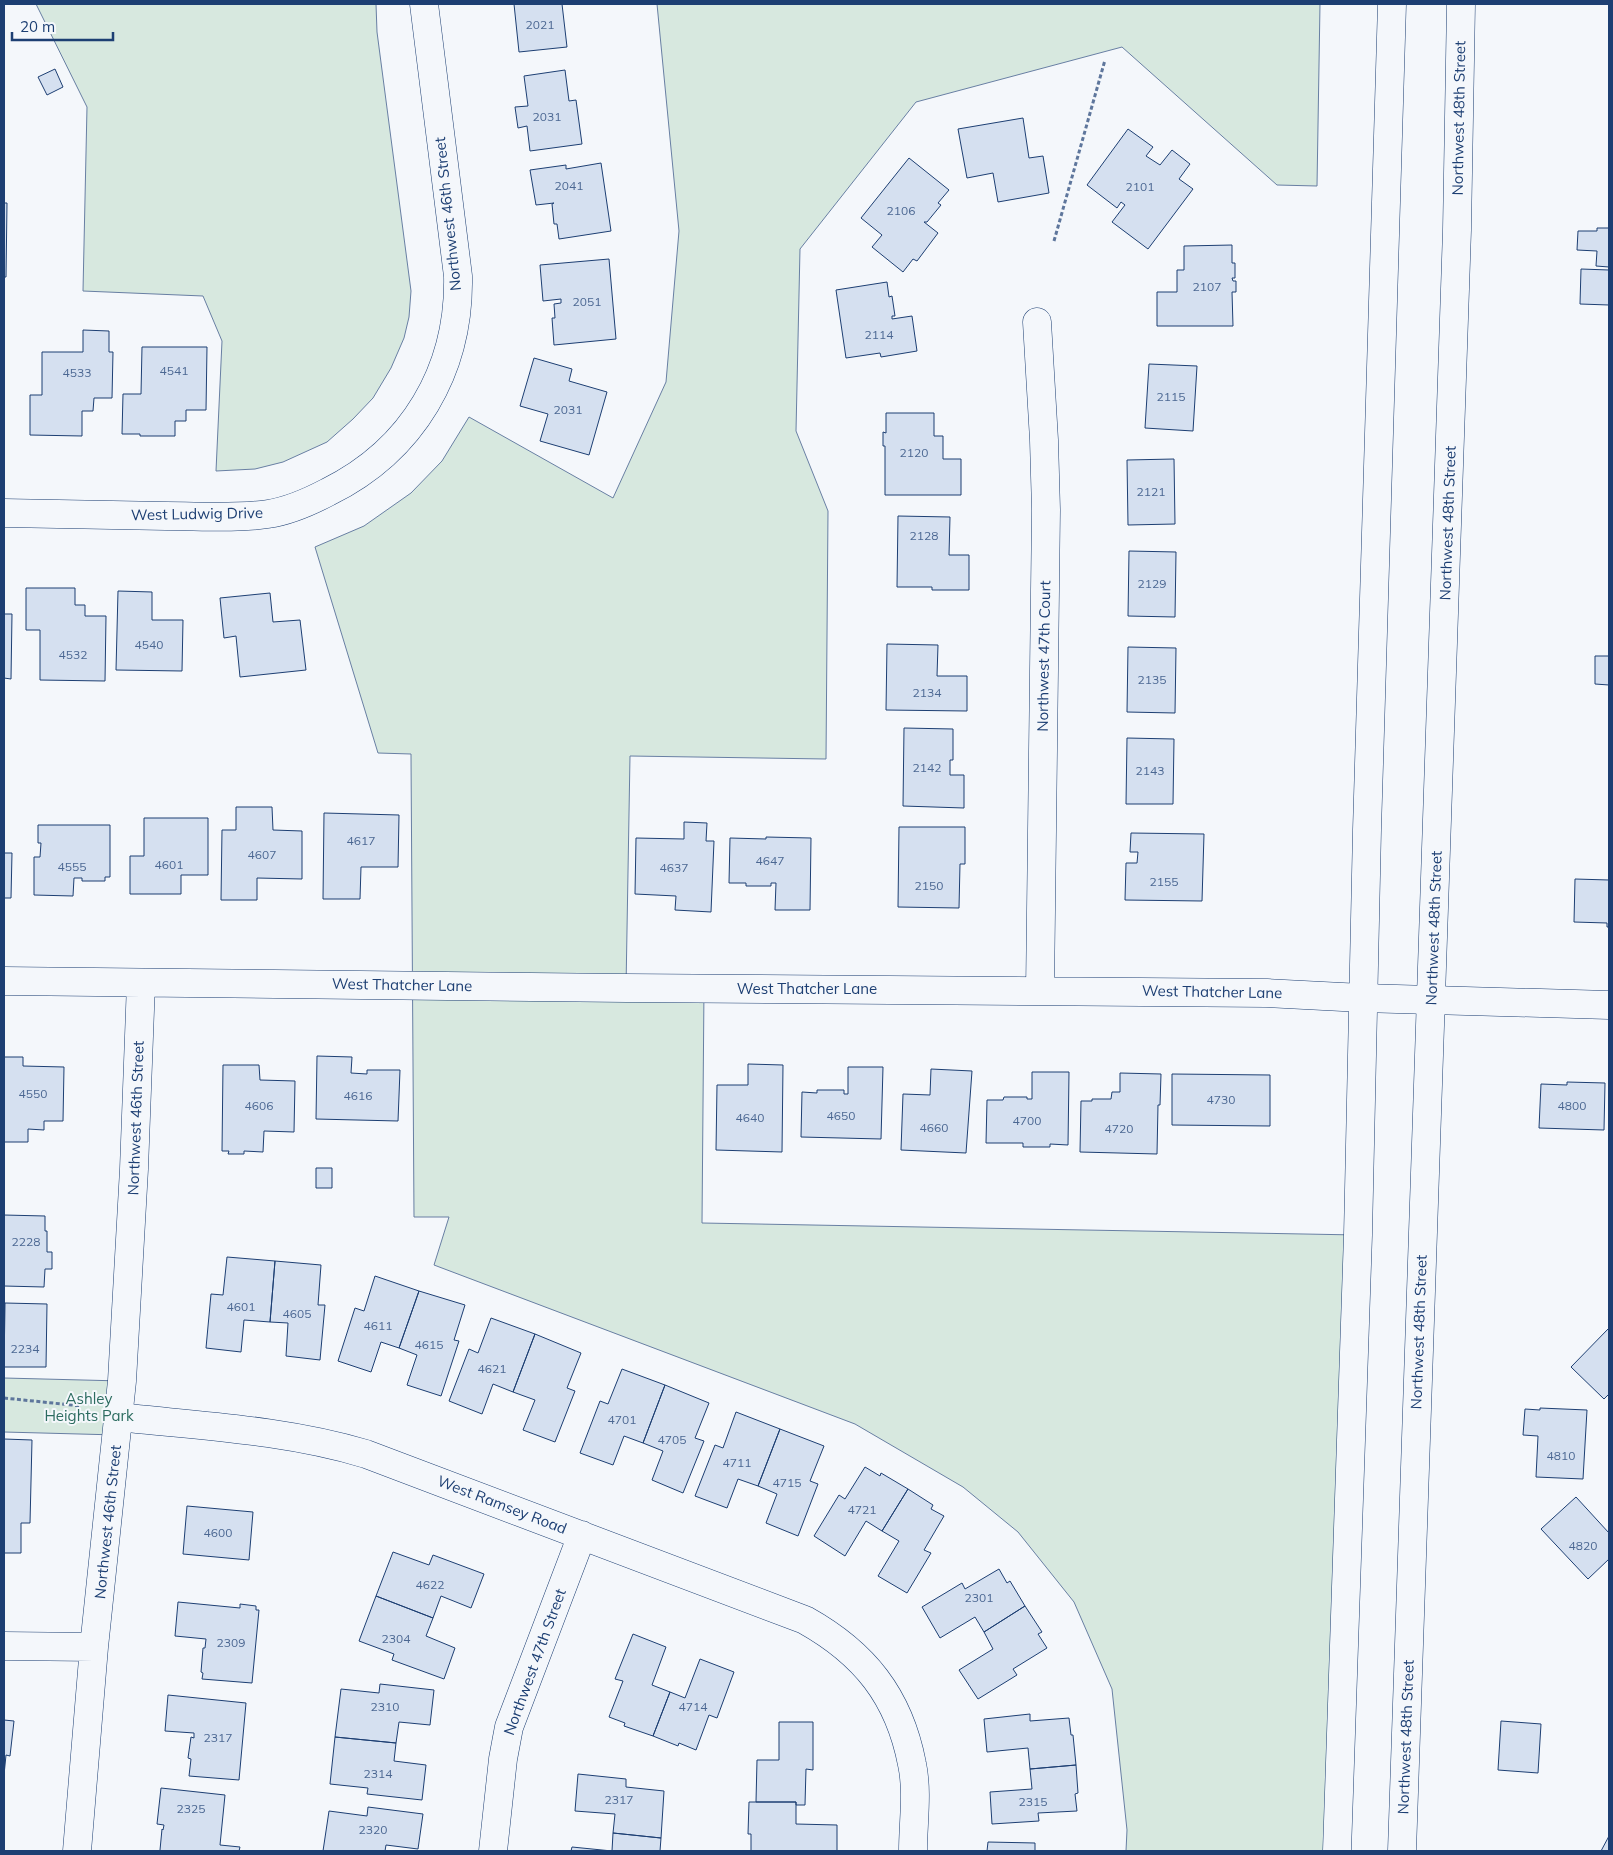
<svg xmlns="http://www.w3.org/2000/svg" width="1613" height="1855" font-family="Mulish,sans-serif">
	<rect width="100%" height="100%" fill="#f4f7fb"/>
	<path fill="#d7e8df" stroke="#687fa3" d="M36,4H376L377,32L411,291L409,317L404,338L391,368L373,398L353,419L327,442L283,462L255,469L216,471L222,341L203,296L83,291L87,107Z
		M657,4H1320L1317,186L1277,185L1122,47L916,102L800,249L796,431L828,511L826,759L630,756L626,988H704L702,1223L1358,1235L1337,1851H1126L1127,1830L1112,1689L1074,1602L1018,1532L963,1487L855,1424L434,1265L449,1217H414L411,754L378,753L315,547L364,526L411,493L442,461L469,417L613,498L666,382L679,231Z
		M4,1378L122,1381L117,1435L4,1432Z"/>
	<path fill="#d5e0f0" stroke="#1d3f73" d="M514,4H562L567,47L519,52Z
		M55,69L63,87L47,95L38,77Z
		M565,70L569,101L576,100L582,144L530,151L527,126L518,128L515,107L528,106L524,76Z
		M1023,118L1029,158L1043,156L1049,193L998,202L993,173L967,178L958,129Z
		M1128,129L1153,147L1146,156L1160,165L1172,150L1190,164L1179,179L1193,189L1148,249L1112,222L1125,205L1121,202L1117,208L1087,185Z
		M909,158L949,190L938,203L941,205L927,222H924L938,233L917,261L913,259L903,272L872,247L882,235L861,218Z
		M601,163L611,231L559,239L557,224H554L552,204L554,203L536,205L530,170L566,165V169Z
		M4,203H7L6,277H4Z
		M1597,228H1609V267L1596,266L1597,251L1577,250L1578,231H1597Z
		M1232,245V263H1235V278H1232L1233,281H1236V292H1232L1233,326H1157V292H1177V270H1184V246Z
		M609,259L616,339L554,345L552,318H555L554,304L561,303V299L543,301L540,265Z
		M1581,269L1609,270V305L1580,304Z
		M887,282L889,297L892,296L895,316H892V319L912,316L917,351L881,357L880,353L846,358L836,290Z
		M83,330L109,331V352H113L112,398H94L93,411H82V436L30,435V395H42V352H83Z
		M142,347H207L206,410H186V421H175V436H140V434H122L123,394H141Z
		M534,358L572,369L569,381L607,392L589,455L540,441L548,414L520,406Z
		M1149,364L1197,366L1193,431L1145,428Z
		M886,413H934V436H943V459H961V495H885V446H883V432L886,433Z
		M1174,459L1175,524L1128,525L1127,460Z
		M898,516L950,517L949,555H969V590H932V587H897Z
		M1129,551L1176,552L1175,617L1128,616Z
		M26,588H75V605H85V616H106L105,681L40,680V630H26Z
		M118,591L152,592V620H183L182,671L116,670Z
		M270,593L273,622L300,620L306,670L240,677L236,636L224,638L220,598Z
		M4,614H12L11,679L4,678Z
		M887,644L938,645L937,676H967V711L886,710Z
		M1128,647L1176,648L1175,713L1127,712Z
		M1595,656H1609V685L1595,684Z
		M904,728L953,729V760H950V775H964V808L903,806Z
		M1127,738L1174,739L1173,804H1126Z
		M236,807H272L273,830L302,831V879L257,878V900H221L222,830H236Z
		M324,813L399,815L398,867H361L360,899H323Z
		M144,818H208V875H181V894H130V856H144Z
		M684,822L707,823L706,841H714L711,912L675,910L676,896L635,894L636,838L684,839Z
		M38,825H110V877H105V881H82V878H74L73,896L34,895V857H40L41,843H38Z
		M899,827H965V864H960L959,908L898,907Z
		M1131,833L1204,834L1202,901L1125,900L1126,863H1137L1138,852H1130Z
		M766,837L811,838L810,910H775L776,883H771V886H746V883H729L730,838L766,839Z
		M4,853H12L11,898H4Z
		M1575,879L1609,880V927H1607V923L1574,922Z
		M317,1056L352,1057L351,1073L367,1074V1070H400L398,1121L316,1119Z
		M4,1057H23V1066L64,1067L63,1121H44V1130L28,1129V1142H4Z
		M748,1064L783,1065L782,1152L716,1150L717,1085H748Z
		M223,1065H259L260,1080L295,1081L294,1132L264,1131L263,1152L244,1151V1154H228L229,1151H222Z
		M848,1067H883L881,1139L801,1137L802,1092L817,1093V1090H844V1094H848Z
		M931,1069L972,1071L966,1153L901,1150L903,1094L930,1095Z
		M1032,1072H1069L1068,1145L1050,1144V1147H1023V1143H986L987,1100H1003L1004,1097H1027V1099H1032Z
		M1120,1073L1161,1074L1160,1105H1158L1157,1154L1080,1152L1081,1101H1092V1099H1111L1112,1092H1120Z
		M1172,1074L1270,1075V1126L1172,1125Z
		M1567,1082L1605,1083L1604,1130L1539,1128L1541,1084L1567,1085Z
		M316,1168H332V1188H316Z
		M4,1215L45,1216V1231H47V1252H52V1269H45L44,1287L4,1286Z
		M227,1257L275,1261L270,1322L244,1320L241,1352L206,1348L211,1294L223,1295Z
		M275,1261L321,1265L318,1305H325L320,1360L286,1356L288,1323L270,1322Z
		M375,1276L419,1291L399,1348L381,1342L371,1372L338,1361L355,1308L364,1311Z
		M419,1291L465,1305L454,1340L459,1341L441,1396L407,1385L417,1355L399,1348Z
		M5,1303L47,1304L46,1367H4Z
		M491,1318L535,1334L513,1392L493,1384L482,1414L449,1401L469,1349L478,1353Z
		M1609,1328V1394L1604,1399L1571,1367Z
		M535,1334L581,1353L567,1388L575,1391L555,1442L523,1430L535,1400L513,1392Z
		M622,1369L665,1385L643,1443L624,1436L613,1465L580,1453L600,1401L608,1404Z
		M665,1385L709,1403L695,1438L704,1441L683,1493L652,1480L663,1451L643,1443Z
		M1540,1408L1587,1410L1583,1479L1536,1477L1538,1436L1523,1435L1525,1409L1540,1410Z
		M736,1412L780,1429L758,1486L738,1479L727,1508L695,1496L715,1445L723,1448Z
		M780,1429L824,1446L810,1481L818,1484L798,1536L766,1523L777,1494L758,1486Z
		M4,1439L32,1440L30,1523H21V1553H4Z
		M865,1467L880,1476L881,1473L908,1489L882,1531L866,1521L845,1556L814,1536L839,1495L845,1499Z
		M908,1489L933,1505L931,1509L944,1516L924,1550L931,1553L907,1593L878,1576L899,1541L882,1531Z
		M1576,1497L1609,1533V1559L1588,1579L1541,1529Z
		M187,1506L253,1512L249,1560L183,1554Z
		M393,1552L429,1565L433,1555L484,1574L471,1608L441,1596L433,1618L376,1596Z
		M999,1569L1007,1583L1010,1581L1025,1606L984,1632L975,1617L940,1638L922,1607L962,1583L965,1589Z
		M376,1596L433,1618L426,1636L455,1648L444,1679L392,1660L394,1654L359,1641Z
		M178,1602L240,1608V1604L256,1606V1610H259L252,1683L202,1679L203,1673L201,1672L203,1648H205L206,1639L175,1636Z
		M1025,1606L1042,1632L1038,1634L1047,1648L1013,1669L1017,1675L978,1699L959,1670L993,1649L984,1632Z
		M633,1634L666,1647L652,1685L670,1692L653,1736L624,1726L625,1723L609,1717L623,1681L615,1679Z
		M700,1659L734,1672L717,1718L709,1715L696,1750L679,1743L678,1746L653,1736L670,1692L685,1698Z
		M380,1684L434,1690L430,1725L399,1722L396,1743L335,1737L341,1689L379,1693Z
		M168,1695L246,1703L239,1780L189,1776L191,1759L188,1758L191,1737L194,1738V1733L165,1731Z
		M1030,1714V1721L1069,1718L1071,1735H1073L1076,1765L1030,1769L1028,1748L987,1752L984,1719Z
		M4,1720L14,1721L10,1756L6,1755L4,1775Z
		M1501,1721L1541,1724L1538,1773L1498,1770Z
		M779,1722H813V1770L806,1769L805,1805H796V1802H756L757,1760H779Z
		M335,1737L396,1743L394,1761L426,1765L422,1800L367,1794L368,1788L330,1784Z
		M1076,1765L1078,1793L1075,1794L1077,1811L1038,1813L1039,1821L992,1824L990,1792L1032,1789L1030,1769Z
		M578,1774L626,1779V1787L664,1791L661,1838L613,1833L615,1814L575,1811Z
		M161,1788L225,1795L220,1845L240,1847L239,1851H161L160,1850L162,1829L163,1830L164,1825L157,1824Z
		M749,1802H796V1824L837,1825V1851H751V1834H748Z
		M368,1807L423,1814L418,1849L386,1845L385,1851H323L329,1811L367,1816Z
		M613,1833L661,1838L660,1851H571L572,1847L612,1851Z
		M1609,1836V1851H1601Z
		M988,1842L1035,1843V1851H987Z"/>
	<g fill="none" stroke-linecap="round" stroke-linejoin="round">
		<defs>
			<path id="minor" d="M1037,322L1044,440L1046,510L1040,991
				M4,513C58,514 112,515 166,516C200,516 234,519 268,514C289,511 309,502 328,492C413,450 460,370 458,276L424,4
				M4,981L626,988L1267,993L1362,998L1609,1005
				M118,1417C201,1426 287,1430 366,1454L805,1620C864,1653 899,1696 912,1764C918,1792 913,1823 913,1851
				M4,1646L94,1647
				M77,1851L94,1647L122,1381L134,1169L141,983
				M493,1851L503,1759L509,1727L582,1535"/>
			<path id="secondary" d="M1337,1851L1358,1235L1367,830L1392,4
				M1402,1851L1457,230L1461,4"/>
		</defs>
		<use href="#minor" stroke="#1d3f73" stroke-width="29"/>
		<use href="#secondary" stroke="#1d3f73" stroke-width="29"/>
		<path stroke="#5e769c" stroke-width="3" stroke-dasharray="4 2.5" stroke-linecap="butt" d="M1054,241L1105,60
			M4,1398L81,1406"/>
		<use href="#minor" stroke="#f4f7fb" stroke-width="28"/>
		<use href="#secondary" stroke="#f4f7fb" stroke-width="28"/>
	</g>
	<g text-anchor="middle" stroke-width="4" stroke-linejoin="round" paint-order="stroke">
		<g font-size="12" fill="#4b6792">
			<text x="540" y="29">2021</text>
			<text x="547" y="121">2031</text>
			<text x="569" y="190">2041</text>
			<text x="1140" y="191">2101</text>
			<text x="901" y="215">2106</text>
			<text x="1207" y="291">2107</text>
			<text x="587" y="306">2051</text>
			<text x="879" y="339">2114</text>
			<text x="174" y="375">4541</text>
			<text x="77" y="377">4533</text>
			<text x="1171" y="401">2115</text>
			<text x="568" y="414">2031</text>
			<text x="914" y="457">2120</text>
			<text x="1151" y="496">2121</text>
			<text x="924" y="540">2128</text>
			<text x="1152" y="588">2129</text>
			<text x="149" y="649">4540</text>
			<text x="73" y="659">4532</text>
			<text x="1152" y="684">2135</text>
			<text x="927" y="697">2134</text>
			<text x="927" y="772">2142</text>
			<text x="1150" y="775">2143</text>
			<text x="361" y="845">4617</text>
			<text x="262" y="859">4607</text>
			<text x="770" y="865">4647</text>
			<text x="169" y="869">4601</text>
			<text x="72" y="871">4555</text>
			<text x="674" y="872">4637</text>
			<text x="1164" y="886">2155</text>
			<text x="929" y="890">2150</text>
			<text x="33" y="1098">4550</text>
			<text x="358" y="1100">4616</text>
			<text x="1221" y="1104">4730</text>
			<text x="259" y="1110">4606</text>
			<text x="1572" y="1110">4800</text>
			<text x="841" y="1120">4650</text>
			<text x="750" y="1122">4640</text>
			<text x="1027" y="1125">4700</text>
			<text x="934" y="1132">4660</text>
			<text x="1119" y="1133">4720</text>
			<text x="26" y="1246">2228</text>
			<text x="241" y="1311">4601</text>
			<text x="297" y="1318">4605</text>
			<text x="378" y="1330">4611</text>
			<text x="429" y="1349">4615</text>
			<text x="25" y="1353">2234</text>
			<text x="492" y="1373">4621</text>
			<text x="622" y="1424">4701</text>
			<text x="672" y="1444">4705</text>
			<text x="1561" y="1460">4810</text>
			<text x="737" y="1467">4711</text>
			<text x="787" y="1487">4715</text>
			<text x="862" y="1514">4721</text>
			<text x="218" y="1537">4600</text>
			<text x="1583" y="1550">4820</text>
			<text x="430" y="1589">4622</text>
			<text x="979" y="1602">2301</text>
			<text x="396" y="1643">2304</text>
			<text x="231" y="1647">2309</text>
			<text x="385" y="1711">2310</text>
			<text x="693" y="1711">4714</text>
			<text x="218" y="1742">2317</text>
			<text x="378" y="1778">2314</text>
			<text x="619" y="1804">2317</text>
			<text x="1033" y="1806">2315</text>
			<text x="191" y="1813">2325</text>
			<text x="373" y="1834">2320</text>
		</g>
		<g font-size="15" fill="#1d3f73" stroke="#f4f7fb">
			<text transform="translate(1459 118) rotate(-89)" y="5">Northwest 48th Street</text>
			<text transform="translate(448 214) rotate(-96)" y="5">Northwest 46th Street</text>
			<text transform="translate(197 514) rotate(-1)" y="5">West Ludwig Drive</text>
			<text transform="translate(1448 523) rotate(-88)" y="5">Northwest 48th Street</text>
			<text transform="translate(1044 656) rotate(-89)" y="5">Northwest 47th Court</text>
			<text transform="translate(1434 928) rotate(-88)" y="5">Northwest 48th Street</text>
			<text transform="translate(402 985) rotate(1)" y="5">West Thatcher Lane</text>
			<text x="807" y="994">West Thatcher Lane</text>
			<text transform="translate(1212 992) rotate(1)" y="5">West Thatcher Lane</text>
			<text transform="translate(136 1118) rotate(-88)" y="5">Northwest 46th Street</text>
			<text transform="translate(1419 1332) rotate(-88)" y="5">Northwest 48th Street</text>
			<text transform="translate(502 1505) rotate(21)" y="5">West Ramsey Road</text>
			<text transform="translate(108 1522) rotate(-84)" y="5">Northwest 46th Street</text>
			<text transform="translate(535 1662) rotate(-70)" y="5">Northwest 47th Street</text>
			<text transform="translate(1406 1737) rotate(-88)" y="5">Northwest 48th Street</text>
		</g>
		<g font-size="15" fill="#2c6c60" stroke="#f4f7fb">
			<text x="89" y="1404">Ashley<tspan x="89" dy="17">Heights Park</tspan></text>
		</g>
	</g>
	<rect width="1613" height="1855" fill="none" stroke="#1d3f73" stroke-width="10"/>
	<path d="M12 32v8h101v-8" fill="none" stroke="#1d3f73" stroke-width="2.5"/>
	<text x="20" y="32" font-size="15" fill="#1d3f73" stroke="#f4f7fb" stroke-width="4" paint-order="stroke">20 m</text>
</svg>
